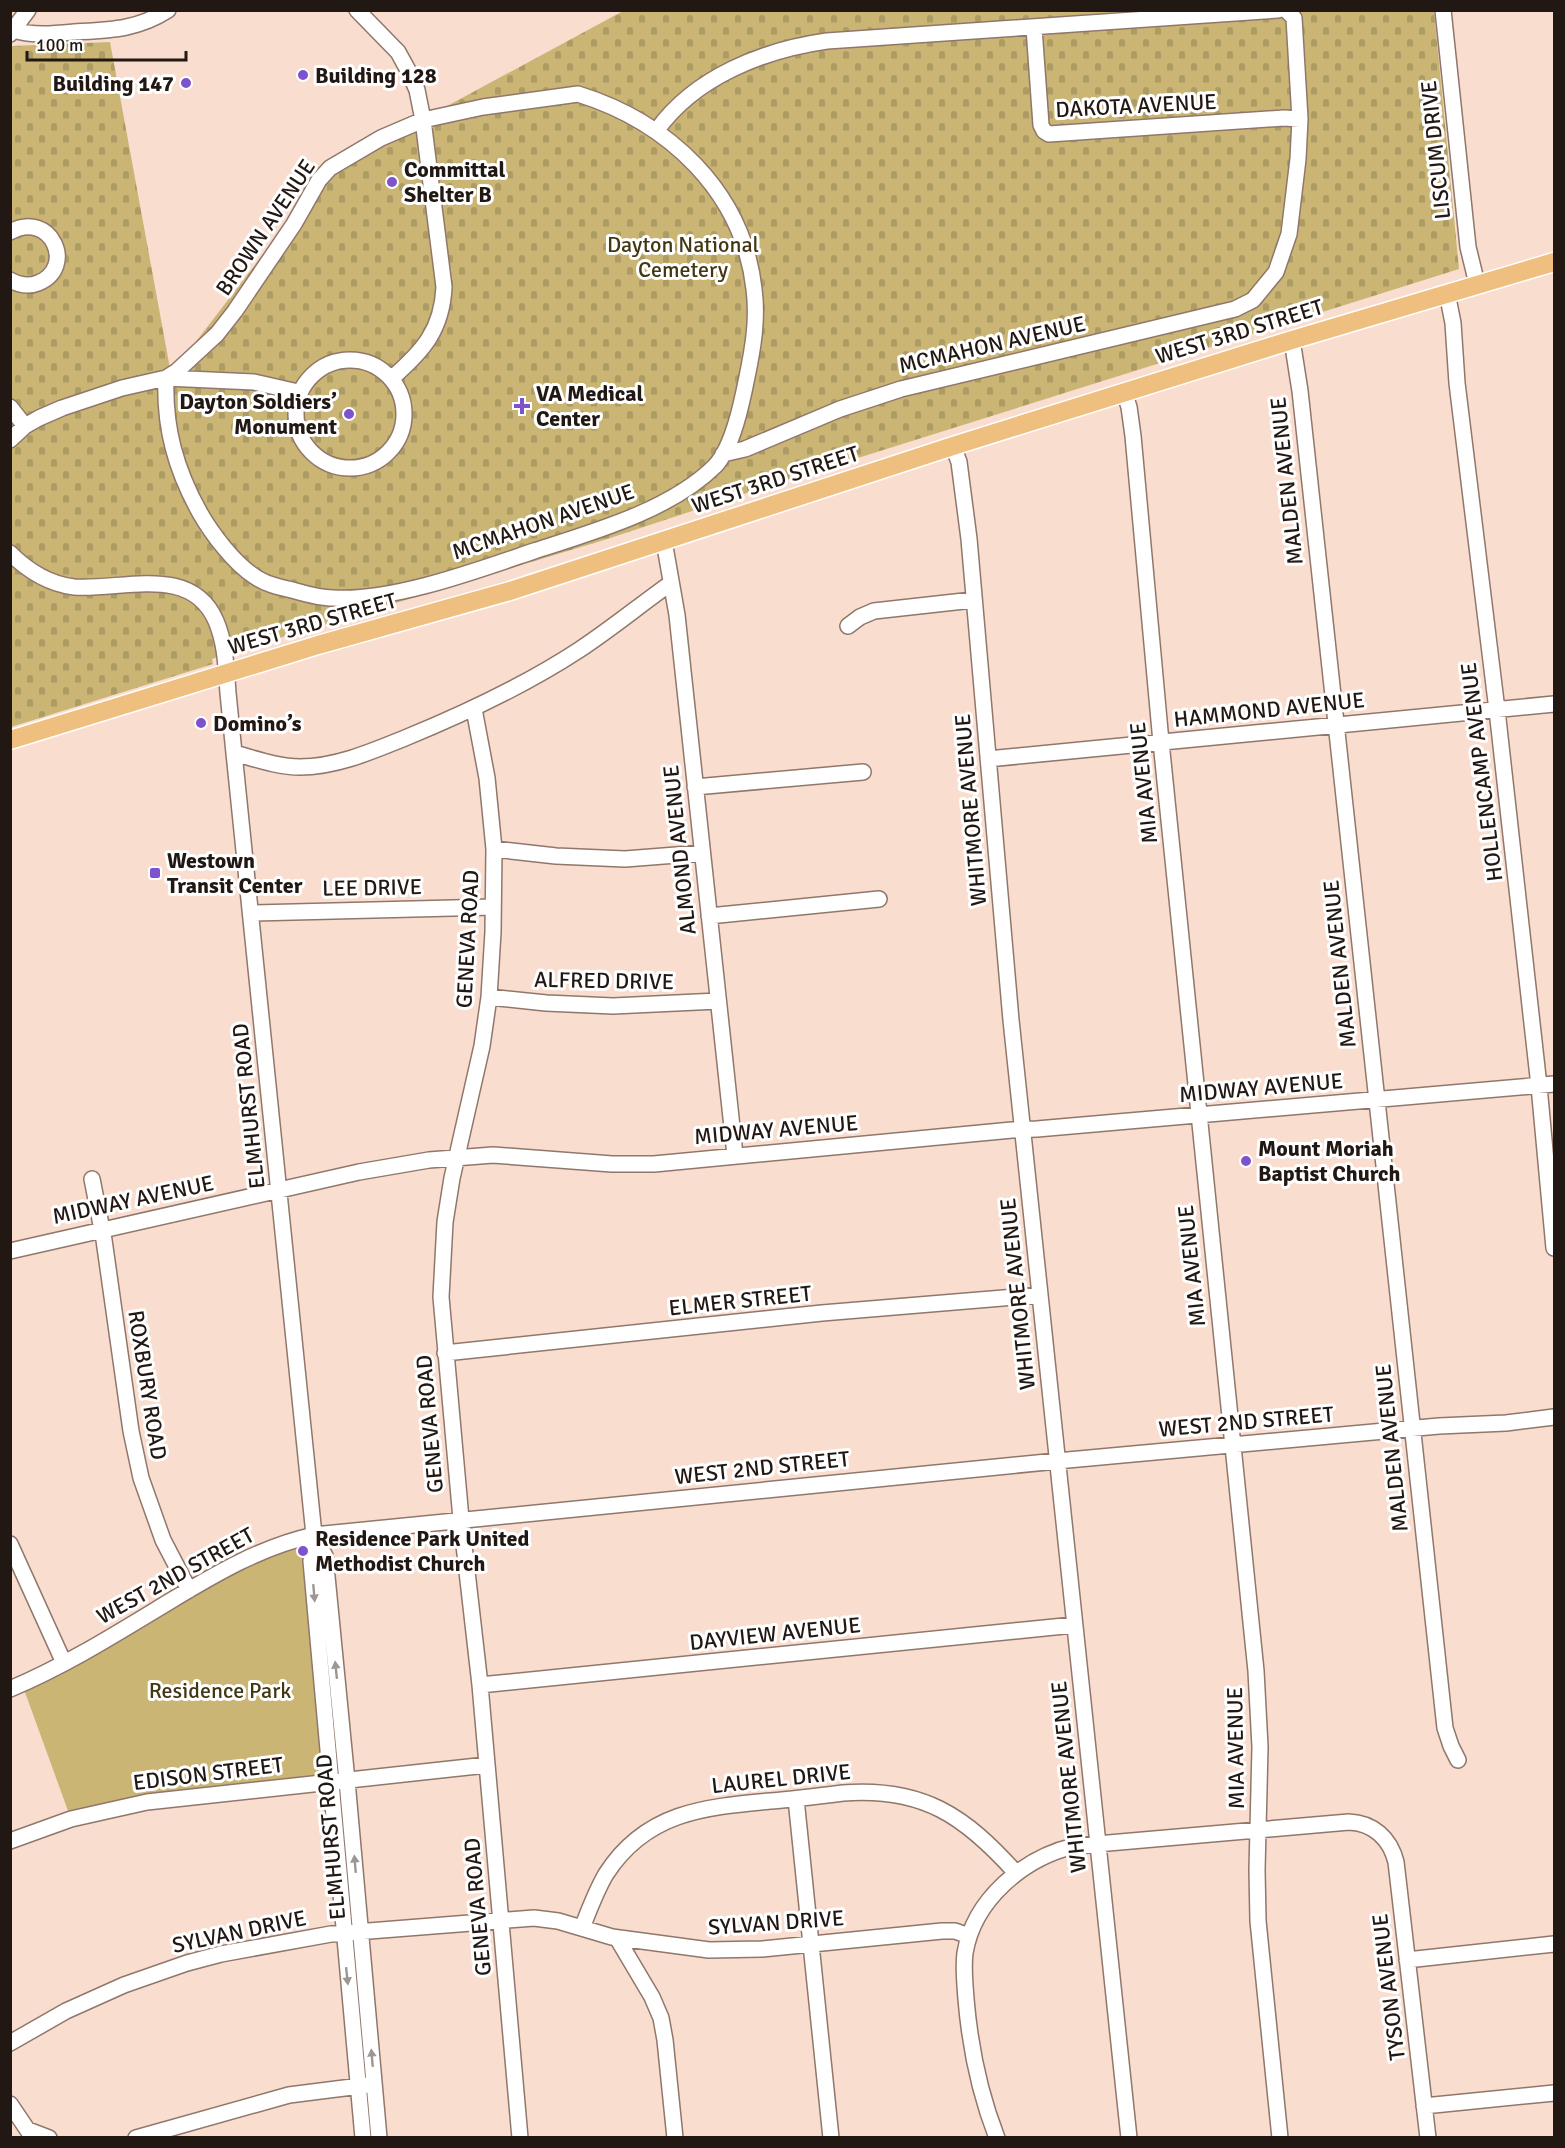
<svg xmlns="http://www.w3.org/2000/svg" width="1565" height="2148" font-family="Signika,sans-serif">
	<defs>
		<pattern id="cemetery-stones" width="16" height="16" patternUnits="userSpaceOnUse" patternTransform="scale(1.5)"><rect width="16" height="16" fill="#cab574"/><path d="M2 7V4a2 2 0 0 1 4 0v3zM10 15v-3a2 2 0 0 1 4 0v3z" fill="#ad9b64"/></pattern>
	</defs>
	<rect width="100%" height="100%" fill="#f9ddcf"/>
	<path fill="url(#cemetery-stones)" d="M623,11H1434L1459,269L756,490L601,541L240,650L212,659L213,664L11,727L10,48L12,46L110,42L171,374L327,171Z"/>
	<path fill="#cab574" d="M314,1535L331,1782L71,1819L22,1684L189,1590Z"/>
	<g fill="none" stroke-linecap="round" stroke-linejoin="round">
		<defs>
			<path id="minor" d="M357,10L398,52L409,72L417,90L423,120L444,287C442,330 423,351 392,378
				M1443,10L1468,247L1477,284
				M1034,28L1041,125L1044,131L1049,134L1284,118L1300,119
				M13,30C34,36 53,34 74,32C109,30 137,30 168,10
				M10,34L28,10
				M578,94C668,122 743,191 754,289C758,319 753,348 747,377C742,402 733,447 715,466C671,510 593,532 534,551C478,570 392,602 333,598C319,598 306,594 292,590C279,587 265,584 254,576C234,563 212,534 200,513C176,470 164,428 166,378L177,371L217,334L235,311L294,224L319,180L330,168L381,138L423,120L483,107Z
				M657,130C695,77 763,50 827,41L1278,10
				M10,232C51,209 77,268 38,283C28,287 19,285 10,280
				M1447,293L1453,323L1457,383L1497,710L1539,1086L1554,1248
				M1292,340L1300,391L1445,1728L1451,1746L1458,1760
				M296 414a54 54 0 1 1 108 0a54 54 0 1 1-108 0Z
				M1124,392L1129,407L1133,436L1161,742L1256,1671L1260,1747L1257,1870L1258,1921L1280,2138
				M10,407L25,426
				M10,440L25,426L39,418L62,408L122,388L166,378L254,382L298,392
				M953,446L959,462L969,539L1011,1020L1129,2138
				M723,454L745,449L840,409L901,389L1235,309L1253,300L1276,272L1289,234L1298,159L1300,119L1294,18L1286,10
				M664,541L677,615L735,1155
				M10,553C28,571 49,584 74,587C121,591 191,563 216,621C226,645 226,668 228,693C230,713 232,733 234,753L314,1535L311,1561L363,2138
				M848,626L860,617L874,611L973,600
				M474,709L487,778L494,849L493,932L489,997L482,1046L452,1178L445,1222L441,1297L461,1519L480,1685L520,2138
				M234,753C256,759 278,767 300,767C336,767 373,751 405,738C466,713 524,686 579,650C611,629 640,605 671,583
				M988,759L1554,704
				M695,787L863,772
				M494,849L556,856L625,859L702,853
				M251,913L493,907
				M709,916L879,899
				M489,997L546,1003L613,1006L718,1001
				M92,1179L104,1240L131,1431L141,1478L163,1540L189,1590
				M10,1251L359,1172L429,1160L493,1155L612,1164H654L1012,1130L1037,1129L1554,1084
				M445,1353L822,1313L1040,1295
				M314,1535L325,1556L347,1781L379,2138
				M10,1544L64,1663
				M480,1685L1074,1625
				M10,1689C67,1665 119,1632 172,1600C217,1573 261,1547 314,1535L1057,1461L1439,1426L1506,1423L1554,1417
				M796,1799L831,2138
				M10,1841L71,1819L147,1802L487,1765
				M582,1928C589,1910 596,1891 606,1874C646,1812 704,1807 771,1801C795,1799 819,1796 843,1793C923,1787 965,1816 1016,1873
				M617,1938L652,1997L661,2018L665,2040L675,2138
				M1407,1960L1554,1944
				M10,2043L66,2011L124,1985L187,1963L221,1954L331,1934L534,1918L558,1921L612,1937L709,1950L762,1949L942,1931H955L969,1936
				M10,2104L33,2138
				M1424,2106L1554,2093
				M28,2130L49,2138
				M136,2138L289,2095L368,2085
				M997,2138C979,2092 970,2047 966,1999C965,1984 963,1968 965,1953C974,1899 1024,1858 1074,1846L1349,1822C1373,1823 1390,1838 1396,1862L1428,2138"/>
			<path id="major" d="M10,740L318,645L510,591L953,446L1292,340L1554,262"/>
		</defs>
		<use href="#minor" stroke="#90776b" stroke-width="18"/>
		<use href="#major" stroke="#fff" stroke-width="21"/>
		<use href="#minor" stroke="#fff" stroke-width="15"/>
		<use href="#major" stroke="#eebf7f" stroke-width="18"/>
	</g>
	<defs><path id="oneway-solid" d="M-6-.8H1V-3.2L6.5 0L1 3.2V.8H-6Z" transform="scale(1.5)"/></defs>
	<g fill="#9b9795">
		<use href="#oneway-solid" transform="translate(314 1593) rotate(85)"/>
		<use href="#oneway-solid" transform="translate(336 1670) rotate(-96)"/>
		<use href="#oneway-solid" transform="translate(355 1864) rotate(-95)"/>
		<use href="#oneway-solid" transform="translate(347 1976) rotate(84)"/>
		<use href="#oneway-solid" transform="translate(372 2058) rotate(-95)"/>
	</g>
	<g fill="#7d52cc" stroke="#fff" stroke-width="2">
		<circle cx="303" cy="75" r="6"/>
		<circle cx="186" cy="83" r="6"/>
		<circle cx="392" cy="182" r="6"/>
		<path d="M519 397h6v6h6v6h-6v6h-6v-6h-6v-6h6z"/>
		<circle cx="349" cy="414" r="6"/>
		<circle cx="201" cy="723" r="6"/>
		<rect x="149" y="867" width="12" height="12" rx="3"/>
		<circle cx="1246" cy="1161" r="6"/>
		<circle cx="303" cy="1551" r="6"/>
	</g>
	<g text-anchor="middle" stroke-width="6" stroke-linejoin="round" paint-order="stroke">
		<g font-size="22" font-weight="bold" fill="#211713" stroke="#fff" text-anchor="start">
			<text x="315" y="83">Building 128</text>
			<text x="174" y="91" text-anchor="end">Building 147</text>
			<text x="404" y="177">Committal<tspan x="404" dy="25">Shelter B</tspan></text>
			<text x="536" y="401">VA Medical<tspan x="536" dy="25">Center</tspan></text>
			<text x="337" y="409" text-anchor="end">Dayton Soldiers’<tspan x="337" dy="25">Monument</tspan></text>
			<text x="213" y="731">Domino’s</text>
			<text x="167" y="868">Westown<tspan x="167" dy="25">Transit Center</tspan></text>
			<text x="1258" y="1156">Mount Moriah<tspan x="1258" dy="25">Baptist Church</tspan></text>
			<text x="315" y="1546">Residence Park United<tspan x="315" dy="25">Methodist Church</tspan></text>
		</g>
		<g font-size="22" fill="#211713" stroke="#fff">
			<text transform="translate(1136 105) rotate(-3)" y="8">DAKOTA AVENUE</text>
			<text transform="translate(1435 150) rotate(-96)" y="8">LISCUM DRIVE</text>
			<text transform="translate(265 227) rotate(-56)" y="8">BROWN AVENUE</text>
			<text transform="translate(1239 331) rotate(-17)" y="8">WEST 3RD STREET</text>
			<text transform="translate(992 344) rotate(-13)" y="8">MCMAHON AVENUE</text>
			<text transform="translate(775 479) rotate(-18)" y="8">WEST 3RD STREET</text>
			<text transform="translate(1286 481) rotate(-96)" y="8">MALDEN AVENUE</text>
			<text transform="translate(543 521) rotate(-19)" y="8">MCMAHON AVENUE</text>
			<text transform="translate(312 623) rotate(-16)" y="8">WEST 3RD STREET</text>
			<text transform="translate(1269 709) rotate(-6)" y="8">HAMMOND AVENUE</text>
			<text transform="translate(1481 772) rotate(-97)" y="8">HOLLENCAMP AVENUE</text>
			<text transform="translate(1143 783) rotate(-96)" y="8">MIA AVENUE</text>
			<text transform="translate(970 810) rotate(-95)" y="8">WHITMORE AVENUE</text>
			<text transform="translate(679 850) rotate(-96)" y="8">ALMOND AVENUE</text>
			<text transform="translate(372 887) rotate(-1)" y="8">LEE DRIVE</text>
			<text transform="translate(467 939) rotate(-87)" y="8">GENEVA ROAD</text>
			<text transform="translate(1339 964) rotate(-96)" y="8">MALDEN AVENUE</text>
			<text transform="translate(604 980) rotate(1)" y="8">ALFRED DRIVE</text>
			<text transform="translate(1261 1087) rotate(-5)" y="8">MIDWAY AVENUE</text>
			<text transform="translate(248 1106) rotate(-96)" y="8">ELMHURST ROAD</text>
			<text transform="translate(776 1129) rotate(-5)" y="8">MIDWAY AVENUE</text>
			<text transform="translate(133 1199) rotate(-12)" y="8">MIDWAY AVENUE</text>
			<text transform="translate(1191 1266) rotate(-96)" y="8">MIA AVENUE</text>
			<text transform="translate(1017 1294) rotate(-96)" y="8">WHITMORE AVENUE</text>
			<text transform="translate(740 1300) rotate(-6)" y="8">ELMER STREET</text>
			<text transform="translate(148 1385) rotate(81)" y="8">ROXBURY ROAD</text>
			<text transform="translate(1246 1421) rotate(-5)" y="8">WEST 2ND STREET</text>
			<text transform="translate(429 1424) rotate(-95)" y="8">GENEVA ROAD</text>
			<text transform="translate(1391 1448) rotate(-96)" y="8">MALDEN AVENUE</text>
			<text transform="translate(762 1467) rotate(-6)" y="8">WEST 2ND STREET</text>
			<text transform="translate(175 1575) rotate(-29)" y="8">WEST 2ND STREET</text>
			<text transform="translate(775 1633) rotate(-6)" y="8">DAYVIEW AVENUE</text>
			<text transform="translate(1235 1748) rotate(-91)" y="8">MIA AVENUE</text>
			<text transform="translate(208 1773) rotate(-7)" y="8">EDISON STREET</text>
			<text transform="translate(1068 1777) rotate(-96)" y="8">WHITMORE AVENUE</text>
			<text transform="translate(781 1778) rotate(-6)" y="8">LAUREL DRIVE</text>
			<text transform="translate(330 1837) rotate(-95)" y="8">ELMHURST ROAD</text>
			<text transform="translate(477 1907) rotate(-95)" y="8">GENEVA ROAD</text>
			<text transform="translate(776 1922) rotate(-4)" y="8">SYLVAN DRIVE</text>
			<text transform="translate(239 1931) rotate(-12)" y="8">SYLVAN DRIVE</text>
			<text transform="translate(1388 1987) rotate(-97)" y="8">TYSON AVENUE</text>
		</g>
		<g font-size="22" fill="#433713" stroke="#fff">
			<text x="683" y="252">Dayton National<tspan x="683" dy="25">Cemetery</tspan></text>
			<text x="220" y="1698">Residence Park</text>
		</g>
	</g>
	<rect width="1565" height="2148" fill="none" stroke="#211713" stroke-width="24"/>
	<path d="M27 51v9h159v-9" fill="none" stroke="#211713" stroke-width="3"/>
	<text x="36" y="51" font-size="18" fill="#211713" stroke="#ffffff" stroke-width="4.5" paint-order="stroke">100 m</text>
</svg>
